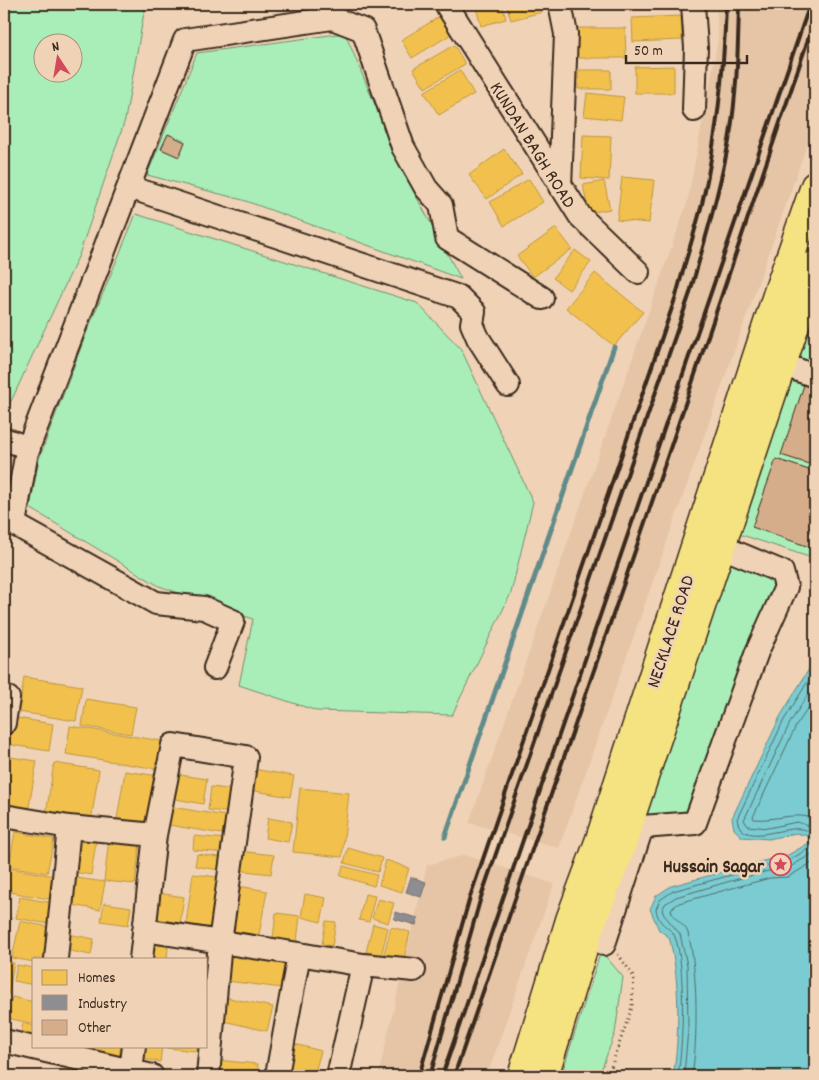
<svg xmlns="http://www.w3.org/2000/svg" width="819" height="1080" font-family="Dekko,sans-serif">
	<rect width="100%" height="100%" fill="#f0d3b6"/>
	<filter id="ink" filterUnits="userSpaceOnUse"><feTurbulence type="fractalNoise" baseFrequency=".02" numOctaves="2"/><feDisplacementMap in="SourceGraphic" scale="10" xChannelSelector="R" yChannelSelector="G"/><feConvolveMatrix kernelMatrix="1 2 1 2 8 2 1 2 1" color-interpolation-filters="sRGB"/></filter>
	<g filter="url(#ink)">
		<path fill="#e5c5a6" d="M716,4H815V122L559,848L469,823L687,203L718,40Z
			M465,855L554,884L487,1076H378L427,865Z"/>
		<path fill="#a9eeb9" stroke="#728c6c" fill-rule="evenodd" d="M4,4H140L145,7L125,120L79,255L7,410L4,409ZM72,42V72H42V42Z
			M345,33L403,172L461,279L243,200L147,175L197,53Z
			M136,214L417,303L461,349L533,502L511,593L452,715L317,711L239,685L253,619L159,586L30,508L39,459L86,334Z
			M815,311V559L739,534Z
			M730,561L777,578L689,817L645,819Z
			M601,951L623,977L615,1033L599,1076H561Z"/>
		<path fill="#7accd2" stroke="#618b8a" d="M815,659V1076H673C680,1036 680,976 669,937L659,930L650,909L656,896L671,886L767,860L781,859L809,843L808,836L796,833L769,839L742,837L734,829L732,818L780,717Z"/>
		<path fill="#f2c14e" stroke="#bb9440" d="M475,4H502L506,19L481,26Z
			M506,4H540L542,12L511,20Z
			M444,14L455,32L412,58L401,40Z
			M681,16L682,40L633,42L632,18Z
			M575,28H625L626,58H575Z
			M454,45L465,64L425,88L413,69Z
			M674,66V93H635V67Z
			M460,70L474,94L439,115L424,92Z
			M578,70H611V89H578Z
			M587,93L624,97L621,120L584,116Z
			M583,135L611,136L609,180L581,178Z
			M504,149L522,174L487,199L469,175Z
			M622,177L654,180L649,223L617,220Z
			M529,179L543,202L504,226L490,202Z
			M604,181L610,209L589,213L583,185Z
			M556,228L572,249L533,277L517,256Z
			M575,250L591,262L569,290L553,278Z
			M595,273L643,312L614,346L566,308Z
			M24,677L82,686L76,721L19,712Z
			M86,699L136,707L131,734L82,726Z
			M11,717L53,724L49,751L6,744Z
			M70,726L162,741L157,769L66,754Z
			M10,757L37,761L28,812L4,808Z
			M54,763L99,770L91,821L46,814Z
			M253,769L294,776L290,797L249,790Z
			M125,771L159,776L150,831L116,825Z
			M174,774L207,779L203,804L170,798Z
			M211,787L236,790L233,813L208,810Z
			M300,788L349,793L342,857L293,852Z
			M172,807L226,816L222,834L169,825Z
			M268,818L292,822L288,842L265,838Z
			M15,832L54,839L47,873L9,866Z
			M194,836L227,839L225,853L193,850Z
			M109,839L140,843L135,884L104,881Z
			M78,840L96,842L91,875L74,872Z
			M348,848L382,858L378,872L344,863Z
			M239,851L274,855L271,874L236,870Z
			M197,854L227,858L225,871L195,866Z
			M386,860L409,868L402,892L379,885Z
			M343,866L377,875L374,886L340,876Z
			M4,867L59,877L55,900L4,891Z
			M193,874L227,878L219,935L185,930Z
			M76,878L105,882L100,910L72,905Z
			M233,885L267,891L258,940L224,934Z
			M158,893L184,897L180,925L155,921Z
			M305,894L326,898L321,922L301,917Z
			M365,894L375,896L369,922L359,920Z
			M20,897L53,903L49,924L16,918Z
			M378,899L394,903L388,923L372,918Z
			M104,903L131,907L128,925L101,921Z
			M276,913L300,916L296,950L272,948Z
			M4,916L11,918L5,945H4Z
			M20,921L54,928L48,959H34V962L12,958Z
			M326,921L336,922L332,946L322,944Z
			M373,924L388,928L381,956L366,952Z
			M391,927L410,932L404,959L384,954Z
			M63,933L94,939L91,955L60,949Z
			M148,944L168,946L167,959H147Z
			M231,946L286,953L282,988L227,981Z
			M4,961L14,963L8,995L4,994Z
			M17,965L34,968V985L14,981Z
			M12,997L34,1002V1024L7,1018Z
			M224,997L273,1007L267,1031L219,1020Z
			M23,1023L34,1026V1046L19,1042Z
			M291,1043L321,1051L314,1076H282Z
			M81,1046H121L119,1057L80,1051Z
			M135,1046H162L160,1062L133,1057Z
			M168,1046H197L196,1051L167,1048Z
			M216,1060L258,1064L257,1076H215Z"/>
		<path fill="#8d8d92" stroke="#746f6f" d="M411,877L426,882L421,897L406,892Z
			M395,912L418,918L416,925L394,919Z"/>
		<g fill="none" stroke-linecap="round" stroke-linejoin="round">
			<path stroke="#546b66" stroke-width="1" d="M815,683L790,723L744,820L748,826L768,828L797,822L815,828
				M815,698L796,726L753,817L754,819C776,821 794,811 815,819
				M678,1076C683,1045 686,965 675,937C671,926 659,928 656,909L660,900L673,891L768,865L783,864L813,846V836C801,813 742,855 737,819L784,720L815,670
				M684,1076L688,1029L687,965L680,934L664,915L662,910L665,904L676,897L727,882L768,871L785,870L815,852
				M692,1076C698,1039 698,970 688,933C685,923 672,920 671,909L679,903L729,889L770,878L788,877L815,861"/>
			<path stroke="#618b8a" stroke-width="5" d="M445,837L614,347"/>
		</g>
		<path fill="#d6ad8a" stroke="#3b2a1e" d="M168,134L185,142L179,157L161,149Z
			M804,385L815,389V466L781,455Z
			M776,459L815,472V549L752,527Z"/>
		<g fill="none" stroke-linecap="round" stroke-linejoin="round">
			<defs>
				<path id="minor" d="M446,4L580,216L638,272
					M560,4L566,34L560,187
					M693,4L696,48L694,110
					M129,187L459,297L474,312L472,324L478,338L508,385
					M781,364L815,376
					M4,439L29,448
					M215,668L233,621L204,608L156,603L14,524L27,451L185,40L332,18L363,30L403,147L426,188L441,205L447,238L542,298
					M4,723L8,698
					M4,816L69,827L155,835
					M144,930L299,954L277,1075
					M604,944L642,827L695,823L757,652L786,587L782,572L720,546
					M299,954L363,965L414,970
					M56,959L69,827
					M141,959L155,835L173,745L246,757L220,942L208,1076
					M4,1041L152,1076
					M131,1071L134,1046
					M338,1076L363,965"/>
				<path id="major" d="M522,1076L570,920L599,842L778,292L815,186
					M544,1076L591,923L620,849L815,265"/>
			</defs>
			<use href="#minor" stroke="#3b2a1e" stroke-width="26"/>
			<use href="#major" stroke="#3b2a1e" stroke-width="31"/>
			<path stroke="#3b2a1e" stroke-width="3" stroke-dasharray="1 4" stroke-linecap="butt" d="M608,1076L632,1007L634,977L618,954"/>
			<use href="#minor" stroke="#f0d3b6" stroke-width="22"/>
			<use href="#major" stroke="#f5e382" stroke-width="28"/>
			<path stroke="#3b2a1e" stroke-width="4" d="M419,1076L470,897L676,296C684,265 694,235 702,204C717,138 724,71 726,4
				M430,1076L481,897L689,296C704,244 719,193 729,141C737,96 738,49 739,4
				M442,1076L810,4
				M454,1076L654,496L815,19"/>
		</g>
	</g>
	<defs>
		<symbol id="sight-ring" viewBox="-11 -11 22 22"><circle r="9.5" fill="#f0d3b6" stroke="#d1495b" stroke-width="1.5"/><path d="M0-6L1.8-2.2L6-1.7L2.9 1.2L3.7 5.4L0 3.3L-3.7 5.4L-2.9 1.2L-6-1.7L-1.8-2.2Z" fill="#d1495b"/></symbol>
	</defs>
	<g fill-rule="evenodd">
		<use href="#sight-ring" x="768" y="852" width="25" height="25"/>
	</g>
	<g text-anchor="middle" stroke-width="5" stroke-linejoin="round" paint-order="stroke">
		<g font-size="19" fill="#3b2a1e" stroke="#f0d3b6">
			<text transform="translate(534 144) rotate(58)" y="7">KUNDAN BAGH ROAD</text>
			<text transform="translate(669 631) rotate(-72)" y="7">NECKLACE ROAD</text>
		</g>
		<g font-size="19" font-weight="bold" fill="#3b2a1e" stroke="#f0d3b6" text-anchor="end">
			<text x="764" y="872">Hussain Sagar</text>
		</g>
	</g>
	<rect width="819" height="1080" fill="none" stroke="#f0d3b6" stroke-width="20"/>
	<rect x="10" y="10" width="799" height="1060" fill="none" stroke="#3b2a1e" stroke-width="2" filter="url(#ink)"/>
	<rect x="32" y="958" width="175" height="90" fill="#f0d3b6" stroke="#a88f79"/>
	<rect x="42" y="970" width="25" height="15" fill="#f2c14e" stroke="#a88f79"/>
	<text x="78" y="982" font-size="15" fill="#3b2a1e">Homes</text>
	<rect x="42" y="995" width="25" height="15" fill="#8d8d92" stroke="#a88f79"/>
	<text x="78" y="1008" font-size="15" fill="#3b2a1e">Industry</text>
	<rect x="42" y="1020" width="25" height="15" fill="#d6ad8a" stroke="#a88f79"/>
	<text x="78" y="1032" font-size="15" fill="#3b2a1e">Other</text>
	<g transform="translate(58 58) rotate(348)"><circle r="24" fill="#f0d3b6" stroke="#a88f79"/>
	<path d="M0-4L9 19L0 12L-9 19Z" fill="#d1495b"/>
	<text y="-8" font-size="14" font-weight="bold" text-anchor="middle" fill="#3b2a1e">N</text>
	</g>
	<path d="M626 55v8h121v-8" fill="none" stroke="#3b2a1e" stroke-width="2.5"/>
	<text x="634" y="55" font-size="15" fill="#3b2a1e" stroke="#f0d3b6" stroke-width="4" paint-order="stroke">50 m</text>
</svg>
